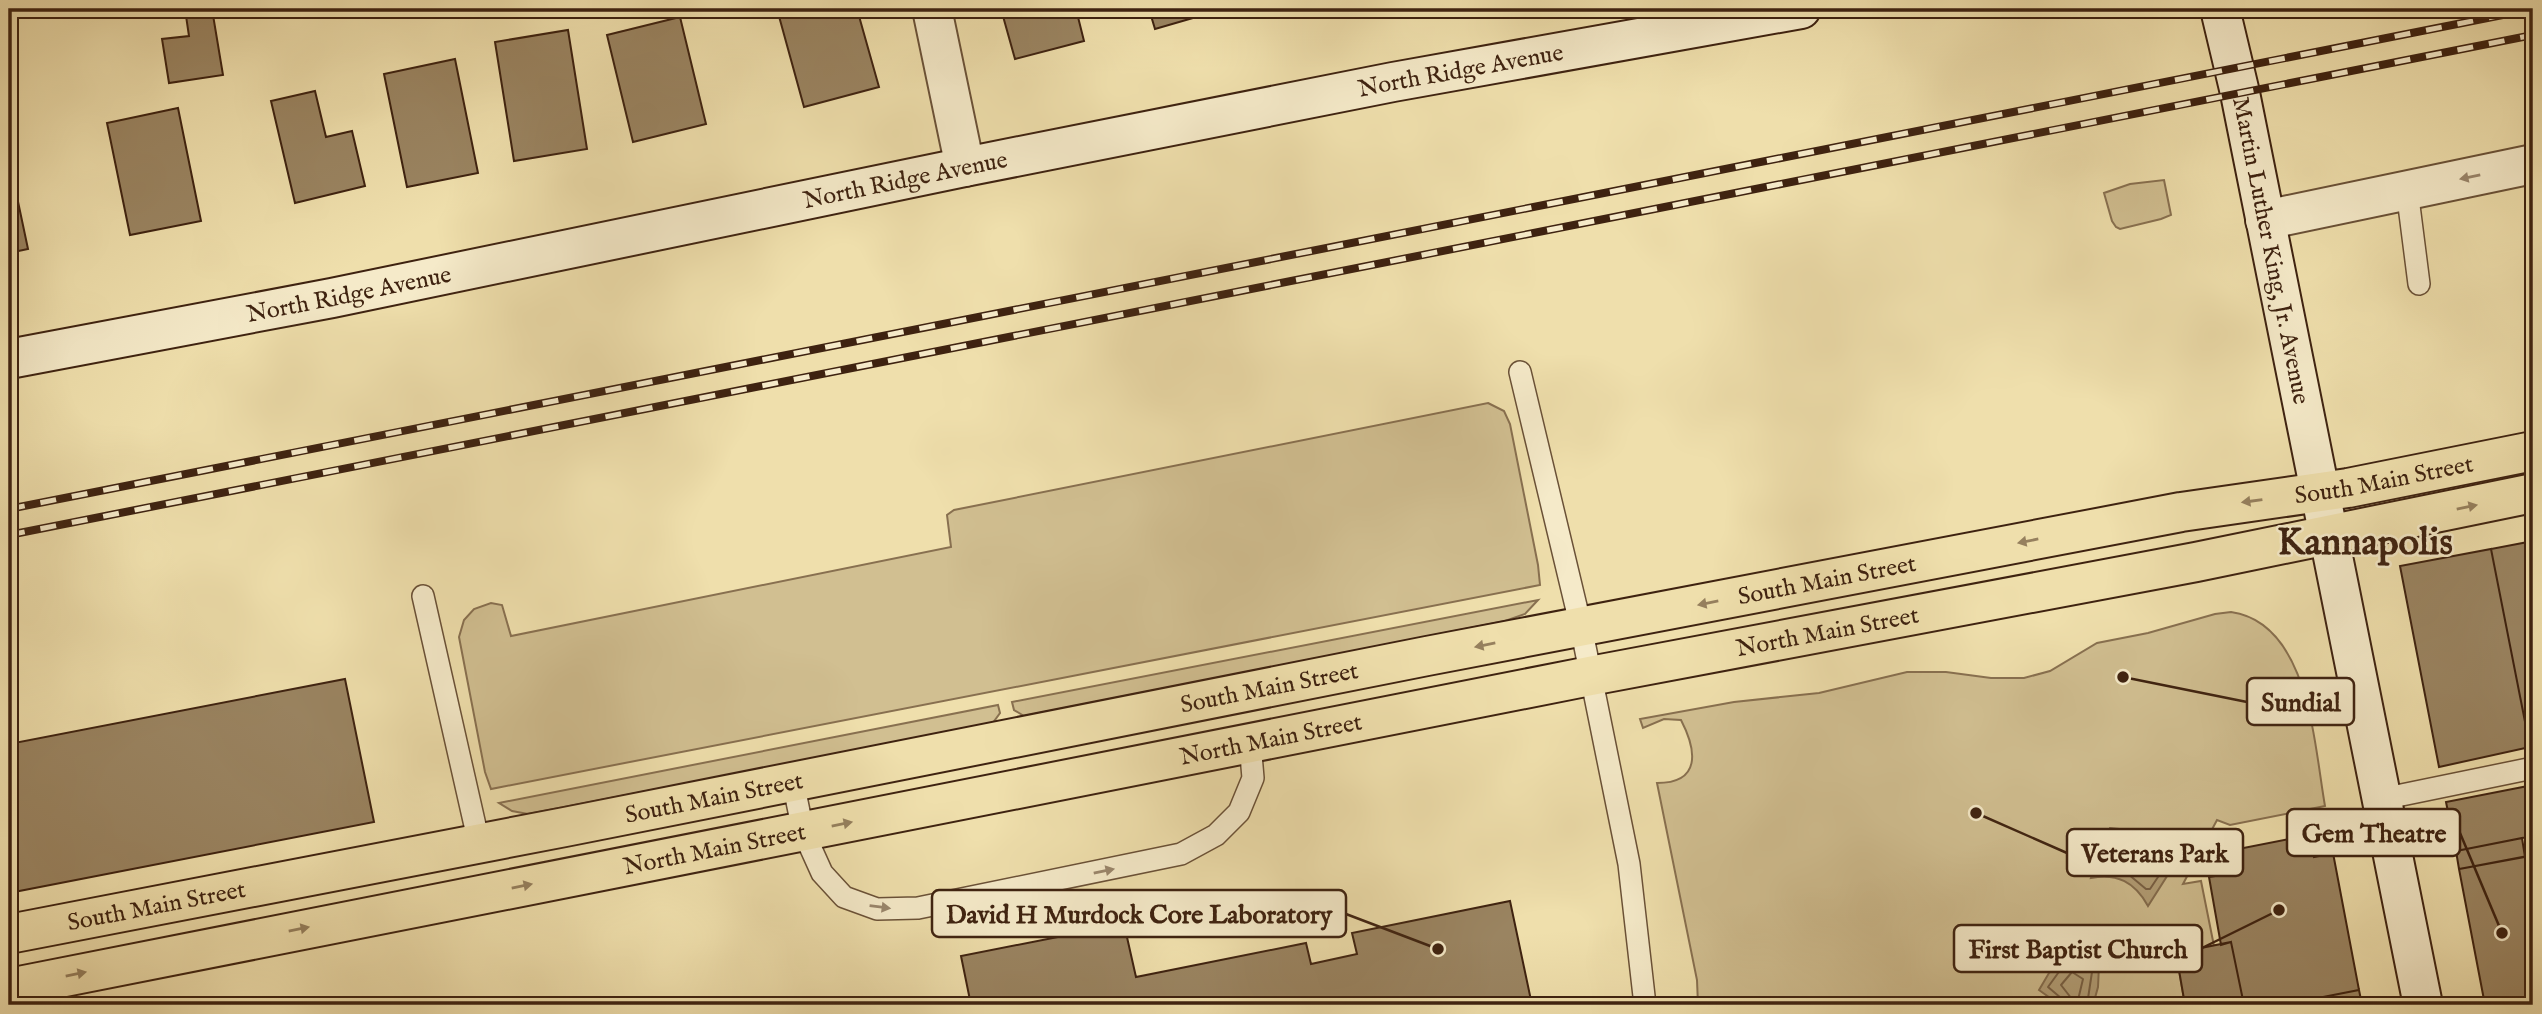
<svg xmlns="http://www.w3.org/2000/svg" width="2542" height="1014" font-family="'IM FELL English',serif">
	<rect width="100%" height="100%" fill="#efdfac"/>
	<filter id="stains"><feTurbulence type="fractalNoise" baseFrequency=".00286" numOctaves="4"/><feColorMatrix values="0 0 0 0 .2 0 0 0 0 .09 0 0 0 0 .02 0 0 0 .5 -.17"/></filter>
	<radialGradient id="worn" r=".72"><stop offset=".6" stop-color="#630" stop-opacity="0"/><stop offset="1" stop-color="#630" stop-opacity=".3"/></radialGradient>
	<path fill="#d1bf91" stroke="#887050" stroke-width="2" d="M2164,180L2171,215L2161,219L2120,229L2116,227L2112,221L2104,193L2130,184Z
		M1488,403L1504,411L1510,424L1538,565L1540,585L491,789L485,772L459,637L464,620L474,609L491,603L502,605L511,636L951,547L947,515L954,510Z
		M1538,600L1525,614L1505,621L1024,716L1014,710L1012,702Z
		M2231,612C2309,623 2314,744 2325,806L2230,825L2217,820L2183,884L2201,881L2214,946L2176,953L2185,1005H1698L1697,980L1657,783C1701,783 1697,751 1681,720L1664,719L1643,728L1640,719L1734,702L1819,693L1907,672H1946L1991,678H2024L2050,671L2097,643L2148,633L2215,614Z
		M998,705L1000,713L992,724L528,814L512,811L499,803Z"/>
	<path fill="#b39f77" stroke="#846d4e" stroke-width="2" d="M2110,828C2136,829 2159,842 2176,862L2148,906C2135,882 2117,873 2091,878Z
		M2072,950L2085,960L2099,965L2098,987L2093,1005H2060L2039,990L2049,973Z"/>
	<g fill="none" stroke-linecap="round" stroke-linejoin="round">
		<path stroke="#786044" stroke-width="2" d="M2117,836L2142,844L2166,861V865L2150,889H2146L2128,874L2103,868L2114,838Z
			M2123,846L2138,851L2154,862L2155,866L2149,875L2145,876L2133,866L2116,861L2119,848Z
			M2072,972L2083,979L2078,1000L2075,1003L2061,985Z
			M2063,1005L2061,998L2048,987L2061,969L2072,961L2092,972L2087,1005"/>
	</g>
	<path fill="#9a8461" stroke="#3e2210" stroke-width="2" d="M185,9H212L223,75L169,83L162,39L189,36Z
		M777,9H857L879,87L804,107Z
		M1001,9H1076L1084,41L1015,59Z
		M1149,9H1224L1155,29Z
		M9,13L17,42L9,44Z
		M680,17L706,124L633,142L607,35Z
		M568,30L587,149L514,161L495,42Z
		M455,59L478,173L407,187L384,74Z
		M315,91L326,137L352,131L365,186L295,203L271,101Z
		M178,108L201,221L130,235L107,123Z
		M9,159L28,249L9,253Z
		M2533,541V746L2530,747L2491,549Z
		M2491,549L2530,747L2439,767L2400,566Z
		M345,679L374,822L9,893V744Z
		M2533,785V836L2456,851L2446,802Z
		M2310,835L2314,857L2333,853L2359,990L2282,1005H2244L2231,942L2221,945L2209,877L2228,874L2223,852Z
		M2522,838L2525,857L2459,869L2456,851Z
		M2533,855V997L2485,1005L2459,869Z
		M1510,901L1532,1005H971L961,956L1124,924L1136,977L1306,943L1311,964L1357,954L1352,933Z
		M2231,942L2244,1005H2185L2176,953Z
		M2359,990L2362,1005H2282Z
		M2533,997V1005H2489Z"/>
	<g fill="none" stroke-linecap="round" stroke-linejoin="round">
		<defs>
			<path id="lane" d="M2407,190L2419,284
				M1520,372L1581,627L1629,864L1645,1005
				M423,596L479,843
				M793,782L803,831L822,873L844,897L877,909L918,908L1181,854L1216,835L1239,812L1253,778L1250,743
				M2382,799L2533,768"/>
			<path id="street" d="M932,9L965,167
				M2265,220L2533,164"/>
			<g id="secondary">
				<path id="s1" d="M2220,9L2240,93L2423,1005"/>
				<path id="s2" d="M9,359L332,298L965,167L1393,82L1801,9"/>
			</g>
			<g id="primary">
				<path id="s3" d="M9,934L565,827L1427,656L2181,512L2348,488L2533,451"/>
				<path id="s4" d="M9,988L1590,676L2196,562L2533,493"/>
			</g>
		</defs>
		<use href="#lane" stroke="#6a5137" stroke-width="24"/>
		<use href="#street" stroke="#6a5137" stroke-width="42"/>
		<use href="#secondary" stroke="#3e2210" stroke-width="42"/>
		<use href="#primary" stroke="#3e2210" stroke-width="42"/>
		<use href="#lane" stroke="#f5eac9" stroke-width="21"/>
		<use href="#street" stroke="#f5eac9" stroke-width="38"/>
		<use href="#secondary" stroke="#f5eac9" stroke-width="38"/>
		<use href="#primary" stroke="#efdfac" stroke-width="38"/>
		<defs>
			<path id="rail" d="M9,509L2533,9
				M9,535L2533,35"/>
		</defs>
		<use href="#rail" stroke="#3e2210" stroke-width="8"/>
		<use href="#rail" stroke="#f5eac9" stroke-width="5" stroke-dasharray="16" stroke-linecap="butt"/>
	</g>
	<defs><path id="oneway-solid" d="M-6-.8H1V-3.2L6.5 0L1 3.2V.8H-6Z" transform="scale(1.75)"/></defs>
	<g fill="#9a866c">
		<use href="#oneway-solid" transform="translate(2470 177) rotate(168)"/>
		<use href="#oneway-solid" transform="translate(1104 871) rotate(-12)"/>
		<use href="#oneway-solid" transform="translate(880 907) rotate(7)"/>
	</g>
	<g fill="#96805e">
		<use href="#oneway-solid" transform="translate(2252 501) rotate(172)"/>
		<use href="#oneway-solid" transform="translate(2467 507) rotate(-12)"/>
		<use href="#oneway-solid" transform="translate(2028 541) rotate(169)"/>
		<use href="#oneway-solid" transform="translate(1708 603) rotate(169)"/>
		<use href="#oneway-solid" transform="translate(1485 645) rotate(169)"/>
		<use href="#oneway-solid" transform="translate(842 824) rotate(-11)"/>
		<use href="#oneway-solid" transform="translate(522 886) rotate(-11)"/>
		<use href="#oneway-solid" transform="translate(299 929) rotate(-11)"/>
		<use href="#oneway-solid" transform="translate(76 974) rotate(-11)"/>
	</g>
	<g text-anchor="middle" stroke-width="5" stroke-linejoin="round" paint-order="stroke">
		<g font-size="24" fill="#3e2210" stroke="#f5eac9">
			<text dy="8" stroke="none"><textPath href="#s2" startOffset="1480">North Ridge Avenue</textPath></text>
			<text dy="8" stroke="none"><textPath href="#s2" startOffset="914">North Ridge Avenue</textPath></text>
			<text dy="8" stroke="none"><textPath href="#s1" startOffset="247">Martin Luther King, Jr. Avenue</textPath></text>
			<text dy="8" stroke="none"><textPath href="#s2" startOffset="346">North Ridge Avenue</textPath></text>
			<text dy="8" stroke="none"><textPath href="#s3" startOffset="2418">South Main Street</textPath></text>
			<text dy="8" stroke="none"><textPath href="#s3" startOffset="1852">South Main Street</textPath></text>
			<text dy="8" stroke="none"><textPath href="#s4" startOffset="1853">North Main Street</textPath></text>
			<text dy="8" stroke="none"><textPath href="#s3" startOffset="1284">South Main Street</textPath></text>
			<text dy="8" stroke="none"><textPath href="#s4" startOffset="1286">North Main Street</textPath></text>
			<text dy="8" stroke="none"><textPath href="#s3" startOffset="718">South Main Street</textPath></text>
			<text dy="8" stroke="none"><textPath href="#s4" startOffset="719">North Main Street</textPath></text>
			<text dy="8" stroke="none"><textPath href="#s3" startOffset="150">South Main Street</textPath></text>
		</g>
		<g font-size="38" font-weight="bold" fill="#3e2210" stroke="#f5eac9">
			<text x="2365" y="554">Kannapolis</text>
		</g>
	</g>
	<path fill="none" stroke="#3e2210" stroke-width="2.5" d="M2123 677L2247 702M2502 933L2460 833M1976 813L2067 853M1438 949L1346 914M2279 910L2202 948"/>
	<g fill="#3e2210" stroke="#f5eac9" stroke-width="2.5">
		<circle cx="2123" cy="677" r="7"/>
		<circle cx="2502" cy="933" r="7"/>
		<circle cx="1976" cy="813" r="7"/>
		<circle cx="1438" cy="949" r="7"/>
		<circle cx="2279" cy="910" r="7"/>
	</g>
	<g fill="#f5eac9" stroke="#3e2210" stroke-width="2.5">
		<rect x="2247" y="678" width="107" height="47" rx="7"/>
		<rect x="2287" y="809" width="173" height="47" rx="7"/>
		<rect x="2067" y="829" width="176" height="47" rx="7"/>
		<rect x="932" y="890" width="414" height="47" rx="7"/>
		<rect x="1954" y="925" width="248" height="47" rx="7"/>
	</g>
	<g font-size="26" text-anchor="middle" font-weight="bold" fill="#3e2210">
		<text x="2301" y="711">Sundial</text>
		<text x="2374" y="842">Gem Theatre</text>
		<text x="2155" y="862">Veterans Park</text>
		<text x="1139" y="923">David H Murdock Core Laboratory</text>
		<text x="2078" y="958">First Baptist Church</text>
	</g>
	<rect width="2542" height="1014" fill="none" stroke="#efdfac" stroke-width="35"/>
	<rect x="10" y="10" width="2521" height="993" fill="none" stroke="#3e2210" stroke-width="3.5"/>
	<rect x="18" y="18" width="2507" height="979" fill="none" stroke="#3e2210" stroke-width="2"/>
	<rect width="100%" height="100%" filter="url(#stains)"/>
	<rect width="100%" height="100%" fill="url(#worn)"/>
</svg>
